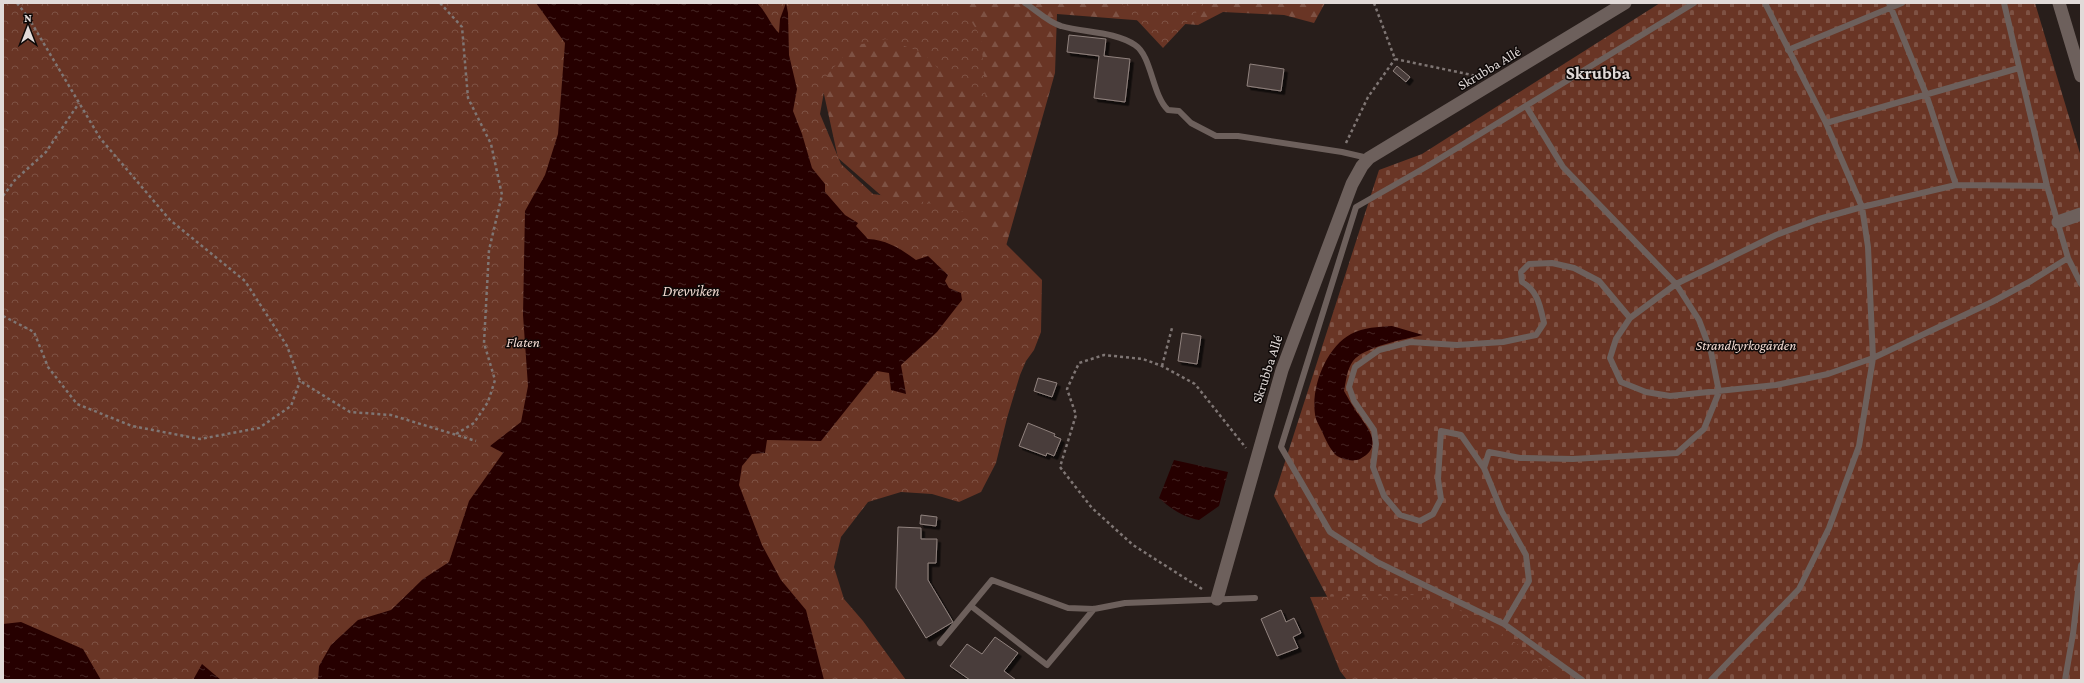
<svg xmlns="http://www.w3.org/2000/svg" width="2084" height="683" font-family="'Crimson Pro',serif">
	<defs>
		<pattern id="forest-firs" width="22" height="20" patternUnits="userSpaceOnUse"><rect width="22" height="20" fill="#693525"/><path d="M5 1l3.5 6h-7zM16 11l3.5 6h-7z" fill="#7e5244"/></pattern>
		<pattern id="cemetery-stones" width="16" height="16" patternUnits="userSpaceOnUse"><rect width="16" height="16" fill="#693525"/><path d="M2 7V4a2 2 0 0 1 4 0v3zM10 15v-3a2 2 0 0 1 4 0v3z" fill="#7e5244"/></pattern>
		<pattern id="park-crowns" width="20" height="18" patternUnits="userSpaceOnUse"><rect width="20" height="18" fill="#693525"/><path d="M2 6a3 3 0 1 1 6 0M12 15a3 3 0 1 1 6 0" fill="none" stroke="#7e5244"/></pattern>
		<pattern id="water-ripples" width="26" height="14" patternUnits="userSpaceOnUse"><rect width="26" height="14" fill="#260000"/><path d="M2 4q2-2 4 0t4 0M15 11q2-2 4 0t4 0" fill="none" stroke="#452524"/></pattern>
		<filter id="shadow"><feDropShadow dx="3.5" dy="3.5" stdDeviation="0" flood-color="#0009"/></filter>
	</defs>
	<rect width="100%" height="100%" fill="#281e1b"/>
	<path fill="url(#forest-firs)" d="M804,3H1325L1314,23L1284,15L1223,12L1198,25L1057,14L1055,73L1006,246L907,218L838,158Z"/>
	<path fill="url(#cemetery-stones)" d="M1660,3H2035L2081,157V680H1367L1359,657L1274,496L1379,170L1422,154Z"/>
	<path fill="url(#park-crowns)" d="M3,3H956L965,11L981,37L986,102L938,68L923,53L886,39L853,46L827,75L820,114L841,164L873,194L916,200L972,214L1005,243L1042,280L1041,332L1034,350L1026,361L1020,375L1007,418L996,463L981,492L959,502L932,494L901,492L868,502L841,537L834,567L844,599L863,621L906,680H3Z
		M1121,3H1205L1163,48Z
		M1415,595C1472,607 1521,647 1568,680H1347L1340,671L1310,597Z"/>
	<path fill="url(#water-ripples)" d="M536,3H757C768,14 769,23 779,33L780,19L786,3L788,13L789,55L797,89L793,111L802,134L812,168L825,184V192L845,215L858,223L856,226L868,239C887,240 901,249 916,260L928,256L948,275L945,281L949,288L961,293L962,300L937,332L901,365L906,394L891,390L889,373L877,371L821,441L767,440L765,453L752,454L742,466L739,485L762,545L781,580L806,610L824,680H318L319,666L331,645L358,620L391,610L423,579L449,562L469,501L503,453L490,446L521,422L528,386L523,315L525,211L545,175L558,134L565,43Z
		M1392,326L1423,335C1406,339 1365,346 1353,361C1347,369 1346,381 1344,391C1348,398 1352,405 1356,411C1367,427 1385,446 1360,459C1353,462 1344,460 1337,456C1331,451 1327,442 1324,436C1322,430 1318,425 1316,419C1309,391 1325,348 1351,334C1364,327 1378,327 1392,326Z
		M1174,460L1228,472L1219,506L1199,520C1183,517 1171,509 1159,498Z
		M21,622L83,649L101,680H3V624Z
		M202,664L221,680H193Z"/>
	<path fill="#4a3e3b" stroke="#91837f" filter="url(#shadow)" d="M1069,35L1106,39L1104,56L1130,59L1125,102L1094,98L1099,56L1067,52Z
		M1250,64L1284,69L1281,91L1247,86Z
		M1397,66L1410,77L1406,82L1393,71Z
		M1182,333L1201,336L1197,364L1178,361Z
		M1038,378L1057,383L1052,397L1034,391Z
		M1028,423L1055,434L1054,436L1061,439L1054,456L1047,453L1046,456L1019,446Z
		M921,515L937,517L936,526L920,524Z
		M898,527L921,528V539H937L936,563H928V580L953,622L926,638L896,588Z
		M1281,610L1286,622L1294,618L1301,633L1293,637L1298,648L1277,656L1261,619Z
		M995,637L1018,653L1004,671L1016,680H970L950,666L967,644L982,654Z"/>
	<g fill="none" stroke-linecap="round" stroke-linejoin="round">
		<path stroke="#7f7674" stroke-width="2.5" stroke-dasharray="3 3" stroke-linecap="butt" d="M17,3L28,17L100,138L170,220L245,281L287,346L300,381L350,412L391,415L476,441
			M440,3L462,27L468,98L491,144L502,195L489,250L484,343L495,380L488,402L474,423L456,434
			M1374,3L1395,59L1477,76
			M1346,143L1368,97L1395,59
			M3,196L15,180L46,152L79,103
			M3,316L34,332L48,367L77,404L132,426L200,439L259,428L291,406L300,381
			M1162,366L1172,328
			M1202,589L1133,545L1092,508L1060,467L1076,415L1067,389L1079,363L1104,355L1143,359L1162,366L1195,384L1246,448"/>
		<path stroke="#6d605c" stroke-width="6" d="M1025,3C1036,10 1049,23 1061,26C1084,33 1114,31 1135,45C1152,56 1152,95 1168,110L1179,111L1191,123L1216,136H1238L1342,152L1368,158
			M1889,3L1926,94L1956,185
			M2004,3L2047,186L2068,258L2081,284
			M1788,50L1902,3
			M1826,123L2019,68
			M2047,186L1956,185L1862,207L1819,219L1776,235L1676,284L1630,318L1616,339L1610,358L1621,382L1646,392L1670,396L1776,385L1828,374L1873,358L1992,302L2031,281L2068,258
			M1484,468L1461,435L1441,431L1438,479L1441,499L1433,514L1420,521L1400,515L1384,496L1373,467L1376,444L1374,430L1354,401L1349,387L1355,367L1379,350L1410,342L1457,345L1503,342L1536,335L1544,323C1540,306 1538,291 1522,282L1521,272L1529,264L1552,263L1574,268L1599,281L1630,318
			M971,606L1047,665L1094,609
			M1504,624L1529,581L1526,555L1502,512L1484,468L1489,452L1520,458L1573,459L1677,453L1704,429L1719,392L1711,352L1699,320L1676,284L1563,167L1526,106
			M940,643L992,580L1068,608L1094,609L1125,603L1255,598
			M1582,680L1504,624L1377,562L1330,532L1281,447L1356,207L1426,167L1694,3
			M1711,680L1799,589L1829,528L1859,446L1873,358L1868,247L1862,207L1826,123L1765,3
			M2065,680L2073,634L2081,565"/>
		<path stroke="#6d605c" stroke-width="13" d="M2059,3L2081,76
			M2058,222L2081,214
			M1217,599L1282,370L1352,184L1362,166L1369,158L1625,3"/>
	</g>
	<g text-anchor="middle" stroke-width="3" stroke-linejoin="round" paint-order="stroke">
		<g font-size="14" fill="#e1dad8" stroke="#0e0908">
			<text transform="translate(1489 68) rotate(-31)" y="5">Skrubba Allé</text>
			<text transform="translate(1267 369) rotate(-72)" y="5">Skrubba Allé</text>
		</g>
		<g font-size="14" font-style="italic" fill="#f4dcd4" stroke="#0e0908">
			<text x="523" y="347">Flaten</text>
			<text x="1746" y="350">Strandkyrkogården</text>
		</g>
		<g font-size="15" font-style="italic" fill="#eed6ce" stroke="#0e0908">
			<text x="691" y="296">Drevviken</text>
		</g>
		<g font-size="18" font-weight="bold" fill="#e1dad8" stroke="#0e0908">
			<text x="1598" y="79">Skrubba</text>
		</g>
	</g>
	<rect width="2084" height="683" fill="none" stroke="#e1dad8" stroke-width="8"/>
	<g transform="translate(28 28)" stroke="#0e0908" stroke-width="3" paint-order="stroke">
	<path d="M0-3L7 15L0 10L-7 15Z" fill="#e1dad8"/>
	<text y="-6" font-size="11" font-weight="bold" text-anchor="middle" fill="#e1dad8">N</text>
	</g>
</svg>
